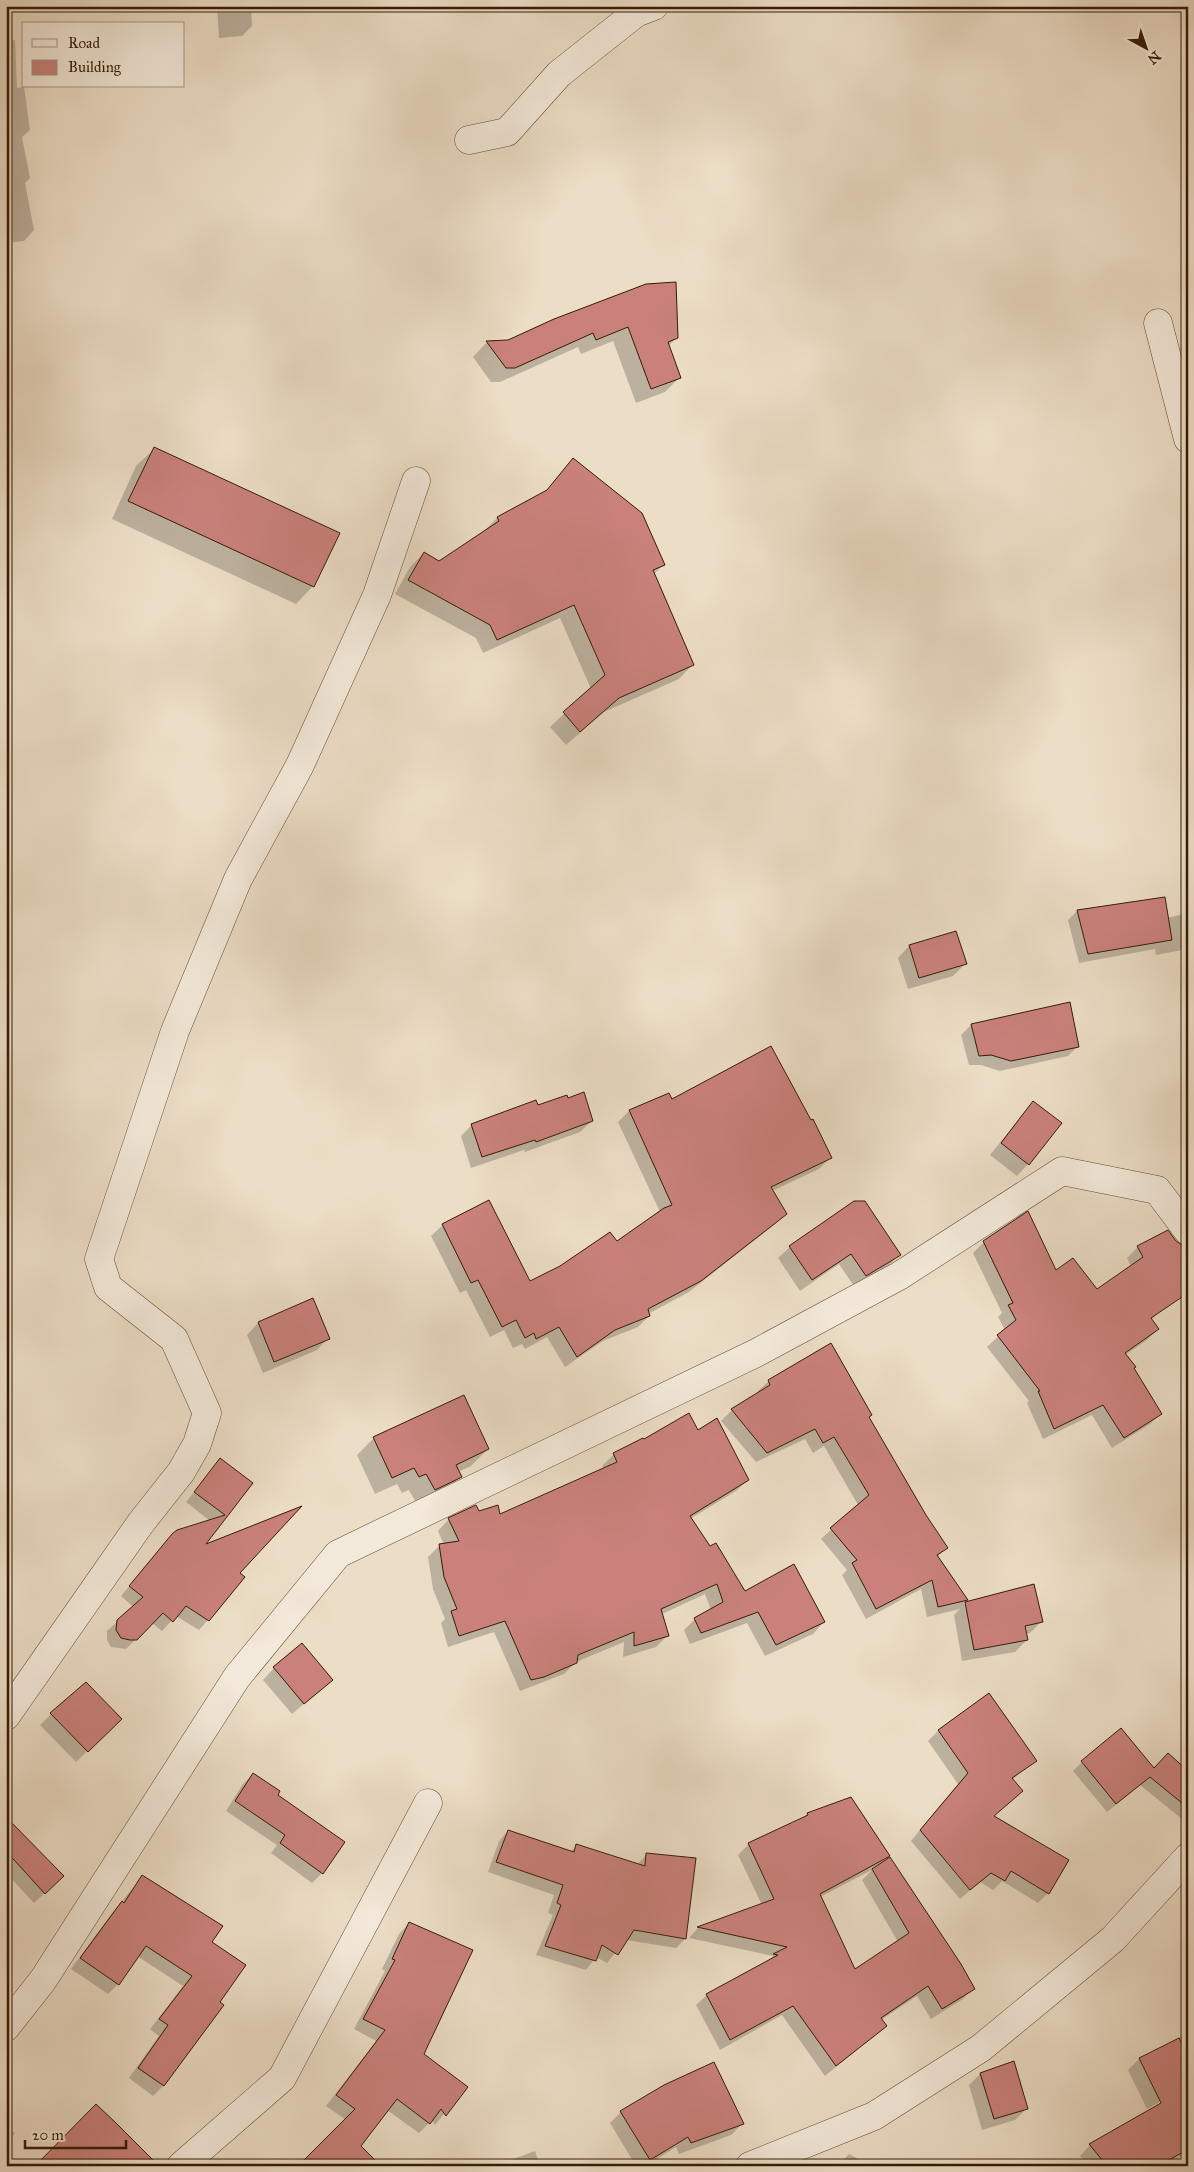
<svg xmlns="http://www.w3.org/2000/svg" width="1194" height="2172" font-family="'IM FELL Great Primer',serif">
	<rect width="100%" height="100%" fill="#ecddc6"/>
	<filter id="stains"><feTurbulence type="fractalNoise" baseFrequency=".004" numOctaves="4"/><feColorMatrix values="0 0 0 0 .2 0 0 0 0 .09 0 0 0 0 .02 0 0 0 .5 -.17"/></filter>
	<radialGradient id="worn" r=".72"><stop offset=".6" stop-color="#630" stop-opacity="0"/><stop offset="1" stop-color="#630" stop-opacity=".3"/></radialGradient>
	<path fill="#0003" fill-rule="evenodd" d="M217,6H251L252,26L242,36L219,38Z
		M15,40L17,88L24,87L30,130L22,137L30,178L25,183L34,230L24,241L6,243V41Z
		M646,285L677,338L668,346L680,377L665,392L636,403L613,341L581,354L578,347L500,382H491L473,357L487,342L508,341Z
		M154,449L313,586L296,604L112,519L136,466Z
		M573,460L664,564L653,575L692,665L679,679L604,712L566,745L550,727L591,689L560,618L483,653L476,638L395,594L410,567L424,553L439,562L484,531L497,518L544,493Z
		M1164,899L1167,918L1188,913V949L1156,955L1155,949L1079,963L1068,920L1077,911Z
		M909,946L965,964L953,976L908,989L898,958Z
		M971,1025L1078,1046L1068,1056L1000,1071L981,1065H969L961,1035Z
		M669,1094L672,1101L830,1158L819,1169L772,1191L786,1214L774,1225L689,1292L648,1314L649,1316L638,1327L603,1341L565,1367L547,1337L525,1349L522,1344L513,1348L504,1330L490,1337L466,1290L460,1293L431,1236L443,1225L529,1283L616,1243L660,1212L618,1122L629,1111Z
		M567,1099L592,1121L580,1132L525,1152L524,1150L471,1168L461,1136L472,1125Z
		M1033,1103L1028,1164L1017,1176L990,1155L1022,1115Z
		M1188,1196V1231L1177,1206Z
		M854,1203L900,1254L888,1266L854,1286L839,1264L800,1291L778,1258L790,1247Z
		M1167,1232L1164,1308L1151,1320L1158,1329L1147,1340L1125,1355L1161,1413L1150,1424L1112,1448L1092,1415L1043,1439L1027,1403L1029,1401L987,1347L1005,1330L998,1317L1002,1313L973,1253L984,1242L1056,1271L1096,1291L1131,1267L1127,1258L1138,1247Z
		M312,1300L328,1338L317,1350L263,1373L247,1335L258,1323Z
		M769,1381L868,1418L925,1516L946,1548L937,1557L967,1600L963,1604L1033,1586L1042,1621L1030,1633L1026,1634L1027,1640L1015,1652L962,1661L954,1615L960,1609L927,1617L921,1589L866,1619L842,1575L847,1570L821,1539L858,1505L824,1446L813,1453L805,1439L756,1462L721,1421L732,1410L759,1393L758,1391Z
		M698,1432L748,1480L736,1491L690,1519L744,1593L824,1622L813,1634L765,1656L747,1623L690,1644L684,1630L695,1619L711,1610L705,1594L662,1614L668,1635L656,1647L623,1657L624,1642L576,1662L564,1674L520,1691L494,1632L448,1647L441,1623L445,1619L433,1589L428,1557L440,1545H444L438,1531L449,1519L478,1513L499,1515L604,1469L602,1466L614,1454L643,1439Z
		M374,1438L488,1449L471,1466L458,1472L460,1477L444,1494L418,1506L409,1490L402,1493L397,1484L375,1494L357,1455Z
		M220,1460L251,1483L202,1547L238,1574L208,1620L199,1630L176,1616L162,1631L152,1623L126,1649L111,1647L107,1640V1631L133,1607L121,1596L168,1541L210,1521L186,1502Z
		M274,1668L319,1691L292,1714L263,1680Z
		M989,1695L1035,1760L1012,1780L993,1816L1048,1893L1038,1903L1002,1881L993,1890L980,1882L960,1899L911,1841L958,1784L928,1741L938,1731Z
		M51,1714L120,1719L76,1762L40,1725Z
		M1082,1762L1188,1775V1824L1140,1785L1107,1812L1073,1771Z
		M253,1774L276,1795L322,1873L312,1883L271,1853L277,1845L226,1811L243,1784Z
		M850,1799L888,1856L881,1863L973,1988L963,1999L931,2019L917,1996L881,2020L886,2026L825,2076L782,2015L720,2050L696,2005L707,1995L767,1963L773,1956L689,1938L698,1928L762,1905L738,1855L749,1844L801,1820L807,1814ZM872,1870L862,1880L898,1942L855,1971L820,1897Z
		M6,1819L63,1876L34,1903L6,1873Z
		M508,1831L570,1852L577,1846L637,1865L647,1854L685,1939L676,1948L626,1940L607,1963L596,1957L586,1970L536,1955L553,1915L548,1913L554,1895L488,1872L499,1841Z
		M142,1877L210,1943L219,2002L222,2005L163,2086L153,2096L129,2078L159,2036L150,2029L183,1986L137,1956L118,1984L108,1994L71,1969L112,1913Z
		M409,1923L422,2054L466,2087L435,2125L432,2120L419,2133L387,2110L360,2146L370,2166L346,2120L326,2106L376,2041L354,2029L385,1971L382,1969L399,1934Z
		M1188,1943V1958L1181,1949Z
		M1188,2031V2152L1165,2166H1088L1080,2156L1090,2145L1164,2102L1163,2100L1147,2109L1128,2070L1139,2059L1173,2042Z
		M980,2074L1027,2108L1015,2120L982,2130L969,2085Z
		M621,2112L743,2123L731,2135L679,2154L676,2147L646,2166H636L610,2123Z
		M6,2127L15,2133L6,2147Z
		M535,2151L540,2166H494Z
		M849,2154L871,2166H838Z"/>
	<path fill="#ca817c" stroke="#351c03" d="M676,282L678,338L668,342L681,378L651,389L628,327L596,340L593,333L515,368H506L486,341L508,340L554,319L646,284Z
		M154,447L340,533L314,587L128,501Z
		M573,458L642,513L665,565L653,570L694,665L619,698L580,732L563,712L605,675L574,605L497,640L490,625L408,580L424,552L439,561L499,521L497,517L547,490Z
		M1165,897L1172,940L1088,954L1077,910Z
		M956,931L967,964L919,978L909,945Z
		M1070,1002L1079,1047L1011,1061L991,1055L979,1056L971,1024Z
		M771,1046L811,1120L813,1119L832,1158L771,1187L787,1214L701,1281L648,1309L650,1316L615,1330L577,1357L559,1327L536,1339L534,1333L525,1338L516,1320L502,1327L478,1280L471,1283L442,1224L489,1200L530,1281L560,1266L610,1232L617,1241L664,1208L672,1205L629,1110L669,1093L672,1099Z
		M584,1092L593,1121L536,1142L535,1140L482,1157L471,1124L536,1100L538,1105L567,1095L568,1098Z
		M1033,1101L1062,1123L1029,1165L1001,1143Z
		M854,1201H865L901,1255L866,1276L851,1254L812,1280L789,1246Z
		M1028,1211L1056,1270L1073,1258L1097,1289L1143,1257L1137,1246L1168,1230L1176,1241L1182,1245L1188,1246V1293L1151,1318L1159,1329L1125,1353L1136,1367L1134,1368L1162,1414L1124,1438L1103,1405L1054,1429L1038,1391H1040L997,1335L1016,1320L1008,1305L1013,1303L983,1241Z
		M313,1298L330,1339L274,1362L258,1322Z
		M831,1343L872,1415L869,1417L926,1515L948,1548L937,1555L968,1600L938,1607L932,1580L876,1609L852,1563L857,1560L830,1528L869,1495L834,1437L823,1443L815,1429L767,1453L731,1409L770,1385L768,1380Z
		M464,1395L489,1449L456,1465L462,1477L435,1490L426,1474L419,1477L414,1468L392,1478L373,1437Z
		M689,1413L698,1430L717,1418L749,1480L690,1516L710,1546L716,1543L745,1591L794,1564L825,1622L776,1645L758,1612L701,1633L694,1618L723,1602L717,1584L661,1609L669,1636L634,1646V1632L578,1655L577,1663L544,1677L531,1680L505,1621L459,1636L451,1611L457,1609L444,1577L439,1544L459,1541L448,1518L476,1505L479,1511L498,1505L500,1514L617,1462L613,1453L643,1438L644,1439Z
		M220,1458L253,1483L206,1544L302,1506L240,1573L245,1577L209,1621L186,1606L173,1622L163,1613L137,1640H130L121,1638L116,1630L117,1620L143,1597L129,1586L172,1534L177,1530L225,1515L194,1492Z
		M1034,1584L1043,1622L1025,1626L1028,1640L974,1650L965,1602Z
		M302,1643L333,1680L304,1704L273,1667Z
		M86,1682L122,1719L88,1752L50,1713Z
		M989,1693L1037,1761L1012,1778L1023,1791L994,1816L1069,1860L1049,1894L1011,1871L1005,1881L991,1873L970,1890L920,1830L968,1773L938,1730Z
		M1121,1728L1154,1768L1168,1753L1188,1771V1808L1150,1777L1116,1804L1081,1761Z
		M253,1773L280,1791L278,1795L345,1842L323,1874L280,1843L285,1835L235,1801Z
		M851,1797L890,1856L820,1894L855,1969L909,1933L872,1869L890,1857L961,1964L975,1989L942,2009L928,1986L881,2018L887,2026L836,2066L793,2006L730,2040L706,1994L778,1955L773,1954L787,1947L697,1927L774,1899L748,1843L808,1815L807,1813Z
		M7,1818L64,1876L45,1894L6,1851Z
		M508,1830L574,1852L576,1844L645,1866L646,1853L696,1858L686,1939L634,1930L618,1955L602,1945L596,1961L545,1946L561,1905L557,1903L563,1885L496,1862Z
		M142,1875L223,1926L212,1942L246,1965L220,2002L224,2005L164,2086L138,2068L168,2025L159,2019L192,1976L146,1946L119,1985L80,1958L122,1901L124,1903Z
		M409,1922L473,1950L424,2054L468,2087L446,2116L441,2109L430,2124L397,2099L361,2146L381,2166H298L355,2109L336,2095L385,2030L363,2019L395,1960L392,1959Z
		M1179,2038L1188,2055V2157L1185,2151L1158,2166H1107L1089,2144L1161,2103L1139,2058Z
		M1014,2061L1028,2109L994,2119L980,2073Z
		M714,2062L744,2124L691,2143L688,2137L650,2160L620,2111L664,2085Z
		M96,2104L117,2124L159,2166H35Z"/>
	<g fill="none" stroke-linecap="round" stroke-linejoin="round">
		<defs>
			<path id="minor" d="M469,140L507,132L559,74L636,13L654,6
				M1158,323L1188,439
				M6,1716L140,1524L181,1472L197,1444L207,1413L174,1339L108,1287L99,1259L175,1031L238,879L300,765L377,595L416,481
				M6,2027L43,1980L237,1677L338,1554L758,1352L899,1276L1062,1171L1157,1190L1188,1231
				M181,2166L282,2078L428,1803
				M750,2166L874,2116L981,2048L1113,1939L1188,1857"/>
		</defs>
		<use href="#minor" stroke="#634c34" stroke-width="29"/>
		<use href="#minor" stroke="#f3e9da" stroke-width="28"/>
	</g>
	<rect width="1194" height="2172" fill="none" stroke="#ecddc6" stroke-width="25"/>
	<rect x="8" y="8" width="1179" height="2157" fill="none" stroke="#351c03" stroke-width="2.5"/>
	<rect x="12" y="12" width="1169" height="2147" fill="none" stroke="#351c03"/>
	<rect x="22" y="22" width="162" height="65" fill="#f3e9da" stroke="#a79784"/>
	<rect x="32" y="39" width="25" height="8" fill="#f3e9da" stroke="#a79784"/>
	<text x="68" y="48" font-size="15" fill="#351c03">Road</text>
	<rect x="32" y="60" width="25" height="15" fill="#ca817c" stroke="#a79784"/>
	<text x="68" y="72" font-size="15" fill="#351c03">Building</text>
	<g transform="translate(1146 48) rotate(140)" stroke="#f3e9da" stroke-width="4" paint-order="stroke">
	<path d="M0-4L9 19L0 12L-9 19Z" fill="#351c03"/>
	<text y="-8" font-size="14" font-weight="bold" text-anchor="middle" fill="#351c03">N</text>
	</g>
	<path d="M25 2140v8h101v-8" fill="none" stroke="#351c03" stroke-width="2.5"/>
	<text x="32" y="2140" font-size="15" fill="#351c03" stroke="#f3e9da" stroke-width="4" paint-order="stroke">20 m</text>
	<rect width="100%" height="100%" filter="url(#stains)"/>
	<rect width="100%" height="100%" fill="url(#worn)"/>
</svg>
